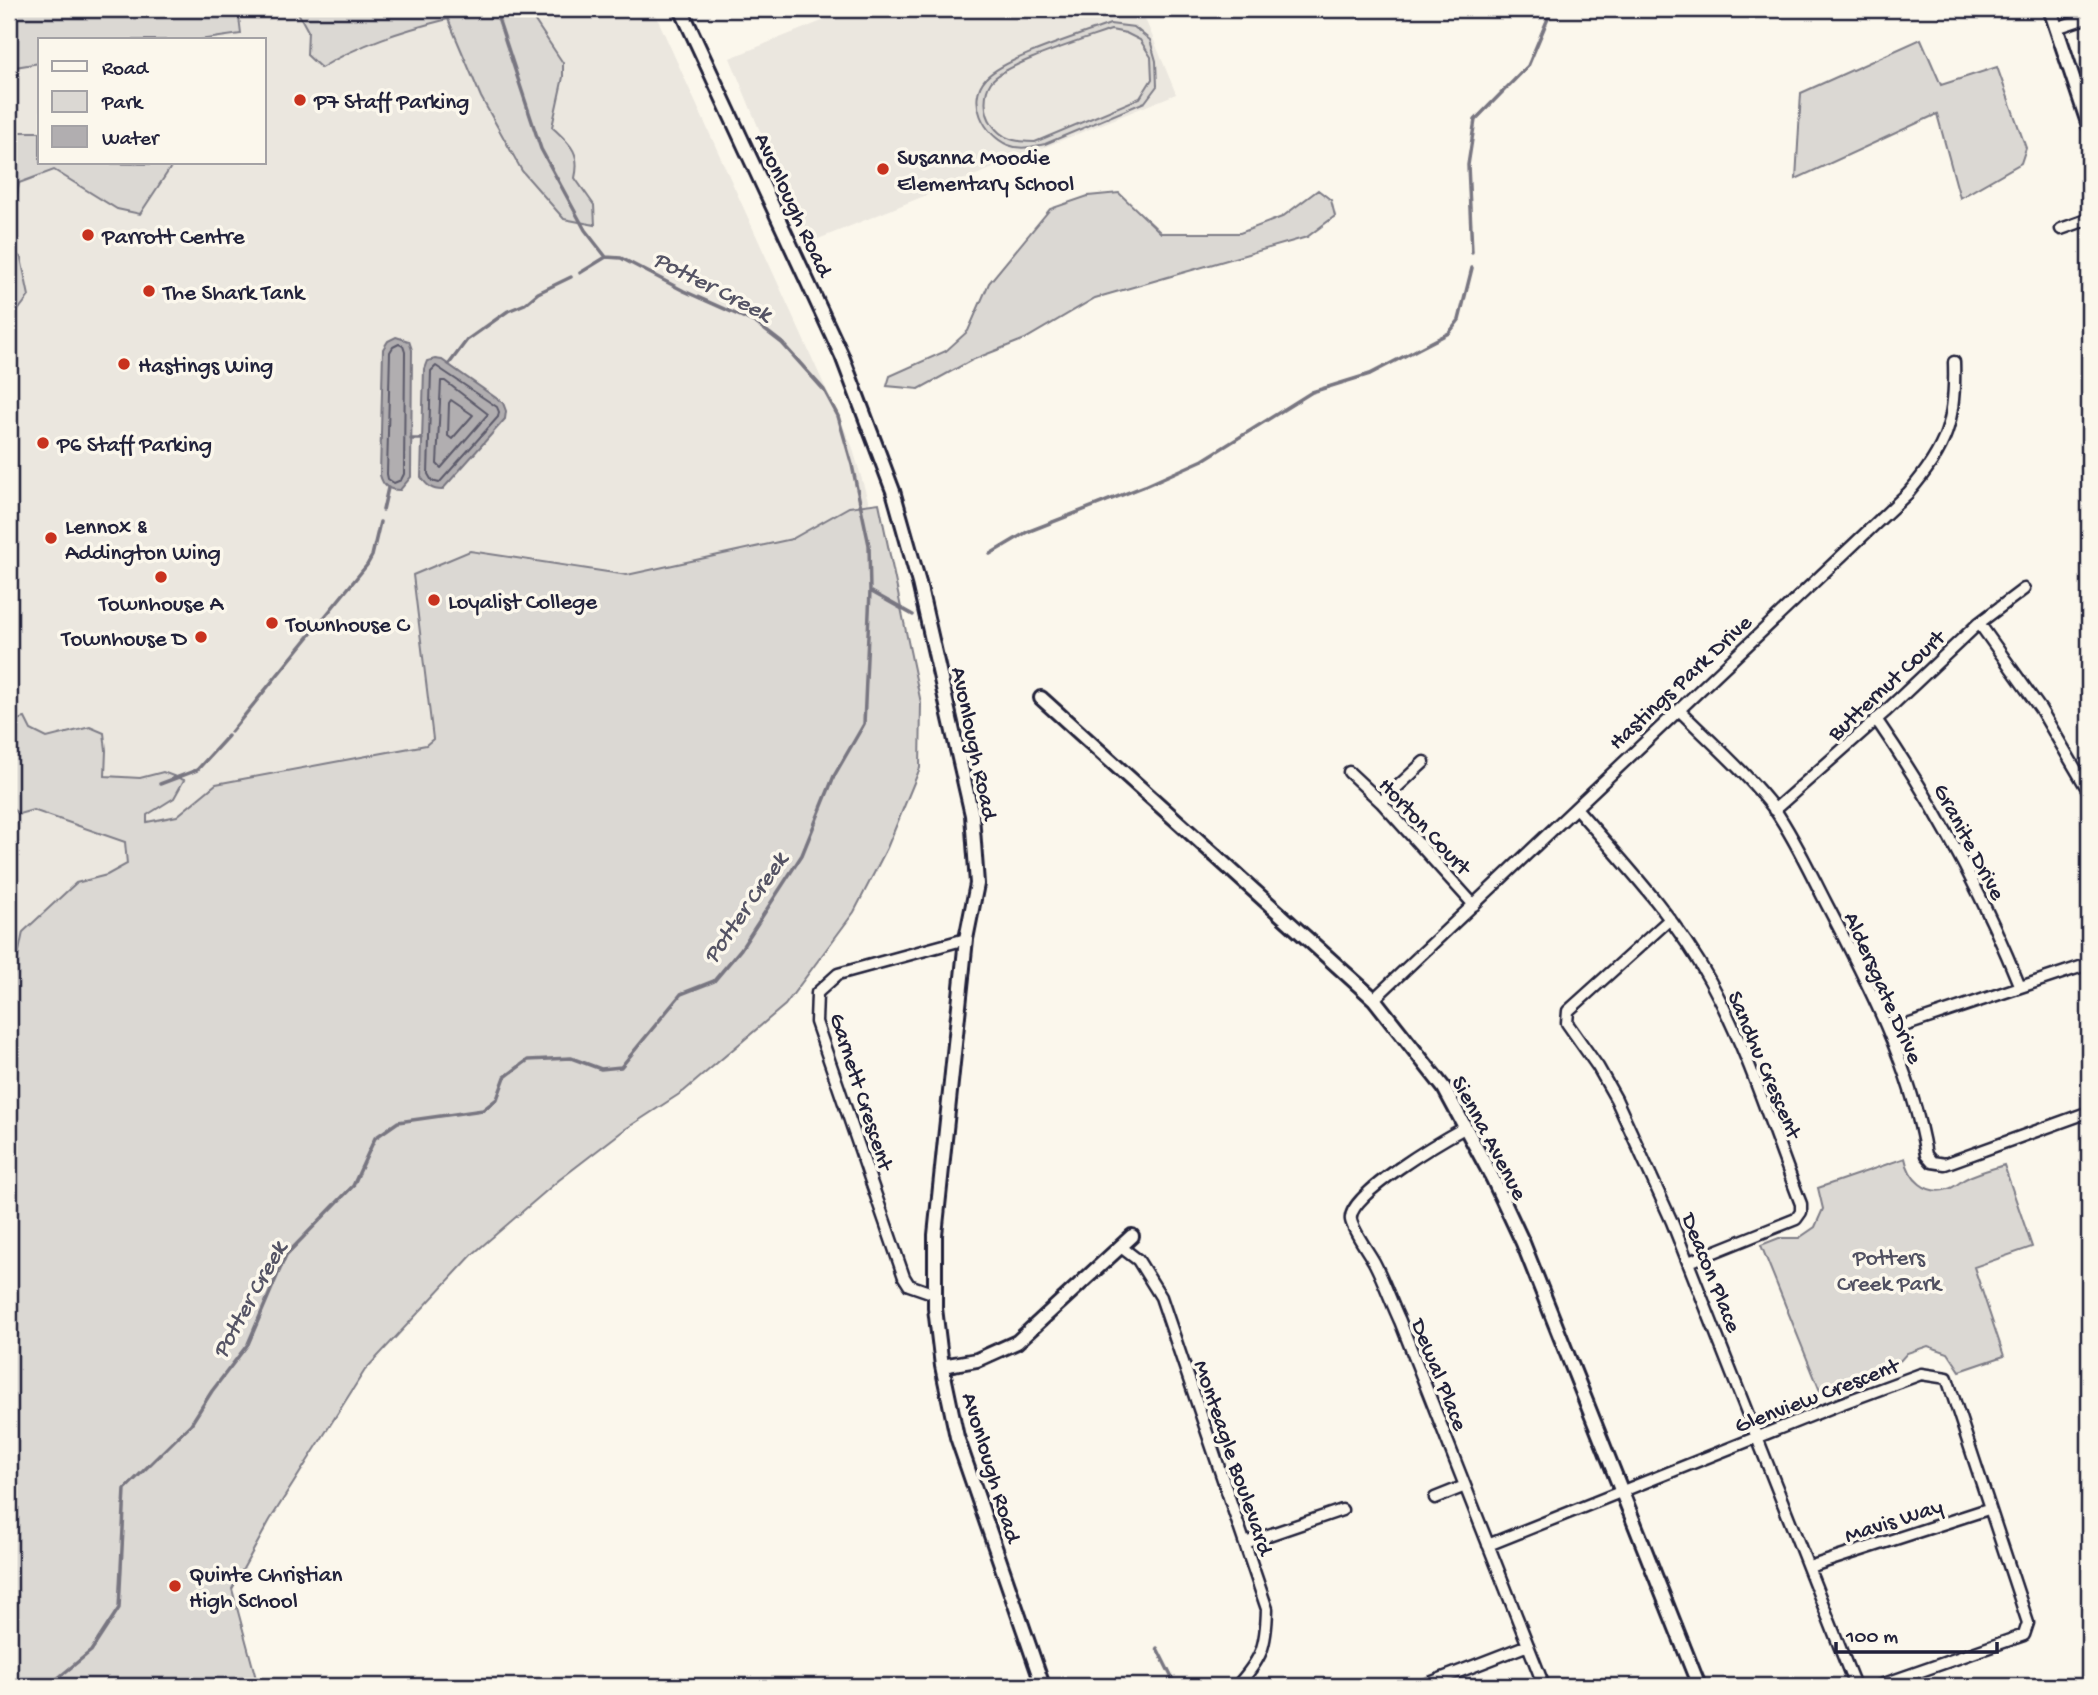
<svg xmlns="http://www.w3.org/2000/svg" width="2098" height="1695" font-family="'Gochi Hand',sans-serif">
	<rect width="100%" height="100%" fill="#fbf7ec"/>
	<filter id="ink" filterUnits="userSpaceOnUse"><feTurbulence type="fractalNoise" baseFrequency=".0143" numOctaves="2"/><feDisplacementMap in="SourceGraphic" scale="14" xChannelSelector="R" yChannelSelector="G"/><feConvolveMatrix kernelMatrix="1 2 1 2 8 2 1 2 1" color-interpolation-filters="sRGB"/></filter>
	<g filter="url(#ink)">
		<path fill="#ebe7df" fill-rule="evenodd" d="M9,9H653L852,446L875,524L9,1092ZM40,40H264V163H40Z
			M852,9H1045L1049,18L1071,9H1141L1176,94L806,244L730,58Z"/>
		<path fill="#dbd8d3" stroke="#7e7d87" stroke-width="2" fill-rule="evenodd" d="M9,9H238L241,34L199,40H40V63L15,67Z
			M296,9H527L563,63V77L552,127C570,144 581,152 575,178L594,205L595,225L564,219L522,171L481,97L448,19C404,30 359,44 321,68L307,55L308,31Z
			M1110,24L1134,27L1150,40L1156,61L1157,86L1145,102L1045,144C1032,147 1020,150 1008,145C984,135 966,100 986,78C1005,58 1080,35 1110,24ZM1111,30L1126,33L1140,40L1151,57L1152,79L1140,98L1035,142C1017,142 1002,140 992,124C984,113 983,94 991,82C1003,64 1087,39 1111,30Z
			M1921,39L1941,85L1997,67L2026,148L2021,163L1960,198L1937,114L1796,179L1801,93Z
			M11,132H40V163L173,164L140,214L117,209L54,170L19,183L14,212C5,189 7,156 11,132Z
			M1318,190L1331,200L1335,216L1307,237L1095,298L1025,339L972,360L919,389L887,386L890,376L946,351L968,331L989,283L1050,209L1088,196L1119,193L1161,233H1240L1282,217Z
			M9,247L21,258L29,296L9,322Z
			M879,503L921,703L920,768L887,848L854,912L785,1005L684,1091L624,1130L559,1180L473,1254L365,1370L270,1520L232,1589L258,1686H9V1000L23,932L76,883L107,875L127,864L125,842L33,810L19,814L9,806V739L16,720L25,718L31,730L47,738L90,727L104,733L106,750L105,776L140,778L163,772L184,780L174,798L147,815V822L177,816L216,784L426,745L433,739L413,575L470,551L627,575L792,539L849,507Z
			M1905,1158C1909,1179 1926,1196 1948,1189C1956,1187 1960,1181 1967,1178C1979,1172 1992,1169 2004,1165L2032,1247L1974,1267L2004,1356L1960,1371L1948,1353L1928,1346L1907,1353L1900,1361L1820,1391L1761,1245L1779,1238H1799L1815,1227L1823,1209L1818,1188Z"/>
		<path fill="#b1aeb0" stroke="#787681" stroke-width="2" d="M396,337L409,341L412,350L411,477L400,490C388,490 383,486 380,475L383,349L388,341Z
			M435,359L442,360L503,403L506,411L505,419L442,490C432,490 427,486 421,477L424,369L427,361Z"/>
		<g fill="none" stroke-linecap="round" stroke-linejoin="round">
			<path stroke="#5b5a6a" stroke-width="2" d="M399,344L403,346L405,352L404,474L401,480L394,483L388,479L387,474L390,352L393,347Z
				M436,366L497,407L499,412L498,417L439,483L432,481L428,474L431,371Z
				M441,381H445L488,414L441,468L437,464Z
				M451,400L473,415L452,439L448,436L449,403Z"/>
			<path stroke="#787681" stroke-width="3.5" d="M1472,252L1468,165L1475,120L1528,66L1552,9
				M580,273L606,257
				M449,364L467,340L508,311L525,304L538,293L571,277
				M411,439H422
				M383,510L388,488
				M990,554L1027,532L1145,486L1203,460L1312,392L1370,374L1449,333L1459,320L1472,268
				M870,591L913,615
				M231,732L367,565L372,556L380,522
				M160,784L197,770L228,736
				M1157,1648L1176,1686
				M15,1686L52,1683L91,1651L119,1608L125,1489L191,1424L212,1391L248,1344L286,1255L353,1186L375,1138L398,1122L483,1110L497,1099L505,1077L528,1060L571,1058L601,1069L621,1067L681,994L714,981L741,949L802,855L834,776L864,724L870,591L869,545L852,465L838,416L824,390L782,343L756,323L684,291L621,258L606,257L585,230L541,149L495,9"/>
			<defs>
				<path id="minor" d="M2056,28L2089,17
					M2061,229L2089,219
					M1979,623L2041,710L2089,792
					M1679,710C1711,742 1748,774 1775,810C1795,839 1810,872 1826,903C1867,981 1912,1069 1926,1155L1932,1162L1945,1164L2089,1112
					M1876,719C1934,803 1982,892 2020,987
					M1349,772L1381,802L1474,905
					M1381,802L1424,762
					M1576,808C1624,863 1675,917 1710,981C1749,1052 1772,1130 1801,1204V1212L1796,1219L1689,1262
					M1774,810L1885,712L1979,623L2024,589
					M1670,919L1568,1011L1567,1023L1598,1067L1616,1099L1672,1222L1855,1686
					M1374,999L1908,493C1947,448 1956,420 1954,362
					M1889,1031L2089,964
					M1466,1127C1446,1138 1346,1195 1351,1220C1353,1231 1368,1251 1374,1262C1384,1281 1391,1302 1400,1321L1544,1686
					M1121,1247L1138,1260L1161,1297L1267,1609C1266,1647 1262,1658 1237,1686
					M935,1294L909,1285L904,1277L816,1022L817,993L838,974L966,939
					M1435,1498L1465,1486
					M1245,1543L1342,1510
					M1488,1545L1840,1404L1921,1374L1947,1378L2028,1623L2024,1635L1878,1686
					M1809,1567L1988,1509
					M1422,1686L1528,1645"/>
				<path id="tertiary" d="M681,9L842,356L893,491L919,583L972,815L977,884L966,939L935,1235V1308L942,1366L957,1437L1043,1686
					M2050,9L2089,126
					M1041,698L1374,999L1444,1088L1493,1179L1523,1243L1699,1686
					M942,1366L977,1360L1017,1342L1132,1236"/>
			</defs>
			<use href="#minor" stroke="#22223b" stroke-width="15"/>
			<use href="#tertiary" stroke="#22223b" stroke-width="18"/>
			<use href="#minor" stroke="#fbf7ec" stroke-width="10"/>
			<use href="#tertiary" stroke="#fbf7ec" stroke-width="12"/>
		</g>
	</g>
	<g fill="#c8321e" stroke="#fbf7ec" stroke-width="2.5">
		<circle cx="300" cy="100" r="7"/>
		<circle cx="883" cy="169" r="7"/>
		<circle cx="88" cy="235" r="7"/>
		<circle cx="149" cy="291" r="7"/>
		<circle cx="124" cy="364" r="7"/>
		<circle cx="43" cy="443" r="7"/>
		<circle cx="51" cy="538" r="7"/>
		<circle cx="161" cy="577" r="7"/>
		<circle cx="434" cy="600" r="7"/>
		<circle cx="272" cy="623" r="7"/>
		<circle cx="201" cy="637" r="7"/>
		<circle cx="175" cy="1586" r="7"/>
	</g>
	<g text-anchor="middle" stroke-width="7" stroke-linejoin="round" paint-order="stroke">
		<g font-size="23" fill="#22223b" stroke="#fbf7ec" text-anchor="start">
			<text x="314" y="108">P7 Staff Parking</text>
			<text x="897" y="164">Susanna Moodie<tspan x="897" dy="26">Elementary School</tspan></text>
			<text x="102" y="243">Parrott Centre</text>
			<text x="163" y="299">The Shark Tank</text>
			<text x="138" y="372">Hastings Wing</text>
			<text x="57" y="451">P6 Staff Parking</text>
			<text x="65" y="533">Lennox &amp;<tspan x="65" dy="26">Addington Wing</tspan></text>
			<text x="448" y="608">Loyalist College</text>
			<text x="161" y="610" text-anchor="middle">Townhouse A</text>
			<text x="286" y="631">Townhouse C</text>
			<text x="187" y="645" text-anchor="end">Townhouse D</text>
			<text x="189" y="1581">Quinte Christian<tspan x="189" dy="26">High School</tspan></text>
		</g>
		<g font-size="23" fill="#22223b" stroke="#fbf7ec">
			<text transform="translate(795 204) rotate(65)" y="8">Avonlough Road</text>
			<text transform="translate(1679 681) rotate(-43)" y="8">Hastings Park Drive</text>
			<text transform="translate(1885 684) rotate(-43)" y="8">Butternut Court</text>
			<text transform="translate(976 743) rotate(78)" y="8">Avonlough Road</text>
			<text transform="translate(1426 825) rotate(47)" y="8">Horton Court</text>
			<text transform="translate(1971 841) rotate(62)" y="8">Granite Drive</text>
			<text transform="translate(1885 987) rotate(66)" y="8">Aldersgate Drive</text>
			<text transform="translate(1766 1064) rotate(67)" y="8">Sandhu Crescent</text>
			<text transform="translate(863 1091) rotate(72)" y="8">Garnett Crescent</text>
			<text transform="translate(1491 1137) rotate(62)" y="8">Sienna Avenue</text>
			<text transform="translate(1713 1272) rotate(68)" y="8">Deacon Place</text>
			<text transform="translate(1441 1374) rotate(68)" y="8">Dewal Place</text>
			<text transform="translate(1816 1394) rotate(-21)" y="8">Glenview Crescent</text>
			<text transform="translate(1235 1457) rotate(71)" y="8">Monteagle Boulevard</text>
			<text transform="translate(993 1467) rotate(73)" y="8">Avonlough Road</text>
			<text transform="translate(1893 1519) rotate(-18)" y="8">Mavis Way</text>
		</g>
		<g font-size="23" fill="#505061" stroke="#fbf7ec">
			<text x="1889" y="1264">Potters<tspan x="1889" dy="26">Creek Park</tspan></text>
		</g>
		<g font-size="24" font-style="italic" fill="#545364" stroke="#fbf7ec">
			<text transform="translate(713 285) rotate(27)" y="8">Potter Creek</text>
			<text transform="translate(744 907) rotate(-55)" y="8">Potter Creek</text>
			<text transform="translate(248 1299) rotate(-61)" y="8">Potter Creek</text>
		</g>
	</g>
	<rect width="2098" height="1695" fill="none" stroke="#fbf7ec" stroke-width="35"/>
	<rect x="18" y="18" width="2063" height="1660" fill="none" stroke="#22223b" stroke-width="2.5" filter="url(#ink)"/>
	<rect x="38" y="38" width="228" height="126" fill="#fbf7ec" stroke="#a4a2a5" stroke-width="2"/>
	<rect x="52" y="61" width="35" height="10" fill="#fbf7ec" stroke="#a4a2a5" stroke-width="2"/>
	<text x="102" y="74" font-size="21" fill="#22223b">Road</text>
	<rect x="52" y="91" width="35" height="21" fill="#dbd8d3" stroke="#a4a2a5" stroke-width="2"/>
	<text x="102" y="108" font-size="21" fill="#22223b">Park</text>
	<rect x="52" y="126" width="35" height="21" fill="#b1aeb0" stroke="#a4a2a5" stroke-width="2"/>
	<text x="102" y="144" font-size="21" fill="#22223b">Water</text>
	<path d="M1836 1642v10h161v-10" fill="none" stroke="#22223b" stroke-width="3.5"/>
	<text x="1846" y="1642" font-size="21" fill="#22223b" stroke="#fbf7ec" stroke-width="5" paint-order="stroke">100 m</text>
</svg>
